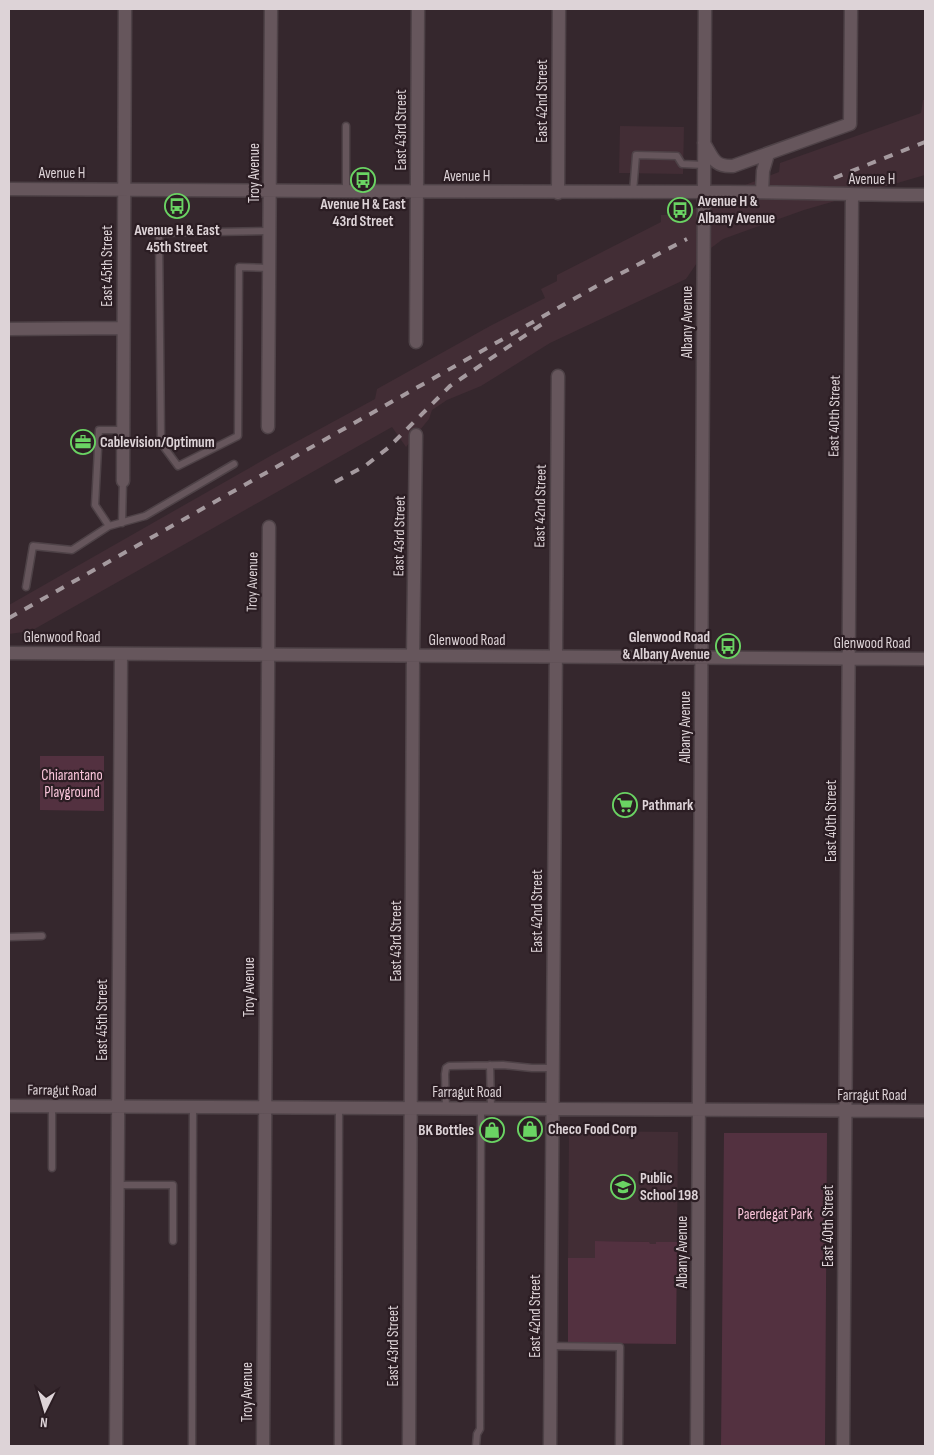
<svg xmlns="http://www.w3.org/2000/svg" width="934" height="1455" font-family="'Sofia Sans Condensed',sans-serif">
	<rect width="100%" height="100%" fill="#35272d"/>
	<path fill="#422d35" d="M923,100H925V175L804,210L723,239L703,254L686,279L550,343L481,386L447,400L432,410L429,419L406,447L392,427L31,631L9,634V605L272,455L375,399L377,389L490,326L545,298L541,289L557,281V275L661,222V215L684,214L727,192L779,172L780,163L921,113Z
		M620,126L684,127L683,174L619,173Z
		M569,1131L678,1132L677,1242H656V1244H649V1242L595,1241V1258H568Z"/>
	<path fill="#533140" d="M40,756H104V811L40,810Z
		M724,1133H827L825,1446H721Z
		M595,1241L649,1242L650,1244H656V1242H677L676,1344L568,1343V1258H595Z"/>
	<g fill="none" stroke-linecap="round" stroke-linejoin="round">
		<defs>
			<path id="lane" d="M346,126V192
				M633,192L636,155L677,156L682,164L704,165
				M269,231L159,233L161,443L178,466L238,436L239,267L270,268
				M122,523L123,481
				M109,526L95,505L99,430H122
				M26,587L33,546L72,550L109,526L145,516L234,464
				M9,937L42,936
				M490,1065L491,1109
				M52,1106V1168
				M446,1109L445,1074L446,1068L449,1066L503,1065L532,1068H553
				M118,1185H173V1241
				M551,1346L620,1347L619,1446
				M192,1446L193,1107
				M338,1446L339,1108
				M476,1446L477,1434L480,1429L481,1109"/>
			<path id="street" d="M704,143C713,158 714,167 733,166L850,124L851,9
				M9,189C248,191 488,192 727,192C793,192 859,195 925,195
				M762,192L763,171L768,154
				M558,193L559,9
				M9,329L123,328
				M416,342L418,9
				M268,427L271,9
				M123,481L125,9
				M9,653L925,659
				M9,1106L925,1111
				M116,1446L121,654
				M263,1446L269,527
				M409,1446L413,656L416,435
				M550,1446L558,376
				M697,1446L705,9
				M843,1446L852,195"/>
		</defs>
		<use href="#lane" stroke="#4e4247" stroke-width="9"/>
		<use href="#street" stroke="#4e4247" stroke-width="15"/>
		<use href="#lane" stroke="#66565c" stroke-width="6"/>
		<use href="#street" stroke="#66565c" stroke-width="12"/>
		<path stroke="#a59a9f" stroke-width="4" stroke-dasharray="9 9" stroke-linecap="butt" d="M834,178L925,142
			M335,482L365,466L388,448L450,386L545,322
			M9,618L595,287L687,239"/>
	</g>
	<defs>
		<symbol id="bus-ring" viewBox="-11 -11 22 22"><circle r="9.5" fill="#2b1d23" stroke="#6ad363" stroke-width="1.5"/><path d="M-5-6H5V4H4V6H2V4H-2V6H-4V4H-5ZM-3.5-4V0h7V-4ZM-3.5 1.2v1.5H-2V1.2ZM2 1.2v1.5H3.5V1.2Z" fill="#6ad363"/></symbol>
		<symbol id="office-ring" viewBox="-11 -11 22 22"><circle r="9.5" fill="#2b1d23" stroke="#6ad363" stroke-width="1.5"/><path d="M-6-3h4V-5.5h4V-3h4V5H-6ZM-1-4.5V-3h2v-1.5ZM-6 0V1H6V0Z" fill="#6ad363"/></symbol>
		<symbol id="supermarket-ring" viewBox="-11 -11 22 22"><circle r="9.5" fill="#2b1d23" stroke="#6ad363" stroke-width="1.5"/><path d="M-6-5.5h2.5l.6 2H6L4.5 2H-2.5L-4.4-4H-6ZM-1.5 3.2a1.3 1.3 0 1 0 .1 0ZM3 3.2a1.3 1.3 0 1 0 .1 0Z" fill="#6ad363"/></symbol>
		<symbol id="shop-ring" viewBox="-11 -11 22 22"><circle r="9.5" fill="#2b1d23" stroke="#6ad363" stroke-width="1.5"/><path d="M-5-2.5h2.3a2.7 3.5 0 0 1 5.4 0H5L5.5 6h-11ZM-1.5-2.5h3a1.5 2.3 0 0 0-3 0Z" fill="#6ad363"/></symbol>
		<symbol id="school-ring" viewBox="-11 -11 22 22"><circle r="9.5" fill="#2b1d23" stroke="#6ad363" stroke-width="1.5"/><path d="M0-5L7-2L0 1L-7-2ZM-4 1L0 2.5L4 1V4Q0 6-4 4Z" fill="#6ad363"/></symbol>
	</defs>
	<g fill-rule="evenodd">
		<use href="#bus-ring" x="349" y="166" width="28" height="28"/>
		<use href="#bus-ring" x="163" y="192" width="28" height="28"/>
		<use href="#bus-ring" x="666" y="196" width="28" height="28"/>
		<use href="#office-ring" x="69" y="428" width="28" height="28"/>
		<use href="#bus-ring" x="714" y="632" width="28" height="28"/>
		<use href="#supermarket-ring" x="611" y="791" width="28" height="28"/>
		<use href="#shop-ring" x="516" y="1115" width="28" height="28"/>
		<use href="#shop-ring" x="478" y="1116" width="28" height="28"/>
		<use href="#school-ring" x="609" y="1173" width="28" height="28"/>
	</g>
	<g text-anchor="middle" stroke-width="4.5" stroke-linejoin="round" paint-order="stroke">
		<g font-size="15" fill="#ddd3d7" stroke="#2b1d23">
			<text transform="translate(542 101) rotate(-90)" y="5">East 42nd Street</text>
			<text transform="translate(401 130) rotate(-90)" y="5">East 43rd Street</text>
			<text x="62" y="178">Avenue H</text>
			<text transform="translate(254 173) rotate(-90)" y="5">Troy Avenue</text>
			<text x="467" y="181">Avenue H</text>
			<text x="872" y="184">Avenue H</text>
			<text transform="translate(107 266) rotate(-90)" y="5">East 45th Street</text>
			<text transform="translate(687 322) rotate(-90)" y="5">Albany Avenue</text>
			<text transform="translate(834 416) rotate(-89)" y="5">East 40th Street</text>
			<text transform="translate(540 506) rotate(-89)" y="5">East 42nd Street</text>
			<text transform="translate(399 536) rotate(-89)" y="5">East 43rd Street</text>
			<text transform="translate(252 582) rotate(-89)" y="5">Troy Avenue</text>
			<text x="62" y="642">Glenwood Road</text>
			<text x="467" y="645">Glenwood Road</text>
			<text x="872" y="648">Glenwood Road</text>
			<text transform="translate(685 727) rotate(-90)" y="5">Albany Avenue</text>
			<text transform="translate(831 821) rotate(-90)" y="5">East 40th Street</text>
			<text transform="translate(537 911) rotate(-90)" y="5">East 42nd Street</text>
			<text transform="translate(396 941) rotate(-90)" y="5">East 43rd Street</text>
			<text transform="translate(249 987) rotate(-90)" y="5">Troy Avenue</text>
			<text transform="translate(102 1020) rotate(-90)" y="5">East 45th Street</text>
			<text transform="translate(62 1090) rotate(1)" y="5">Farragut Road</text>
			<text x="467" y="1097">Farragut Road</text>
			<text x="872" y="1100">Farragut Road</text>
			<text transform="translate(828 1226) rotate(-90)" y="5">East 40th Street</text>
			<text transform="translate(682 1252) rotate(-90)" y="5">Albany Avenue</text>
			<text transform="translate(535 1316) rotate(-90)" y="5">East 42nd Street</text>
			<text transform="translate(393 1346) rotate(-90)" y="5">East 43rd Street</text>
			<text transform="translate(247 1392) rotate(-90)" y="5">Troy Avenue</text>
		</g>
		<g font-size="15" font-weight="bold" fill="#ddd3d7" stroke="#2b1d23" text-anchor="start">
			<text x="698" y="206">Avenue H &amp;<tspan x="698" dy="17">Albany Avenue</tspan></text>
			<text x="363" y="209" text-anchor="middle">Avenue H &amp; East<tspan x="363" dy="17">43rd Street</tspan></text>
			<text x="177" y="235" text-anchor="middle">Avenue H &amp; East<tspan x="177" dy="17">45th Street</tspan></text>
			<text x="100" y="447">Cablevision/Optimum</text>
			<text x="710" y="642" text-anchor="end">Glenwood Road<tspan x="710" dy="17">&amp; Albany Avenue</tspan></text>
			<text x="642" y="810">Pathmark</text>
			<text x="548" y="1134">Checo Food Corp</text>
			<text x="474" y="1135" text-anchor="end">BK Bottles</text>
			<text x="640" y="1183">Public<tspan x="640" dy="17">School 198</tspan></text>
		</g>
		<g font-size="15" fill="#f9c5da" stroke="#2b1d23">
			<text x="72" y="780">Chiarantano<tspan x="72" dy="17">Playground</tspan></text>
			<text x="775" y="1219">Paerdegat Park</text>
		</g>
	</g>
	<rect width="934" height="1455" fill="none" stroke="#ddd3d7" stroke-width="20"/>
	<g transform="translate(45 1410) rotate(185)" stroke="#2b1d23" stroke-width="4" paint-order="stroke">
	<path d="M0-4L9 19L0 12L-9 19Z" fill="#ddd3d7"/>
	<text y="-8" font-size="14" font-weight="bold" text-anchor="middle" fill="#ddd3d7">N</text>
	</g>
</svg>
